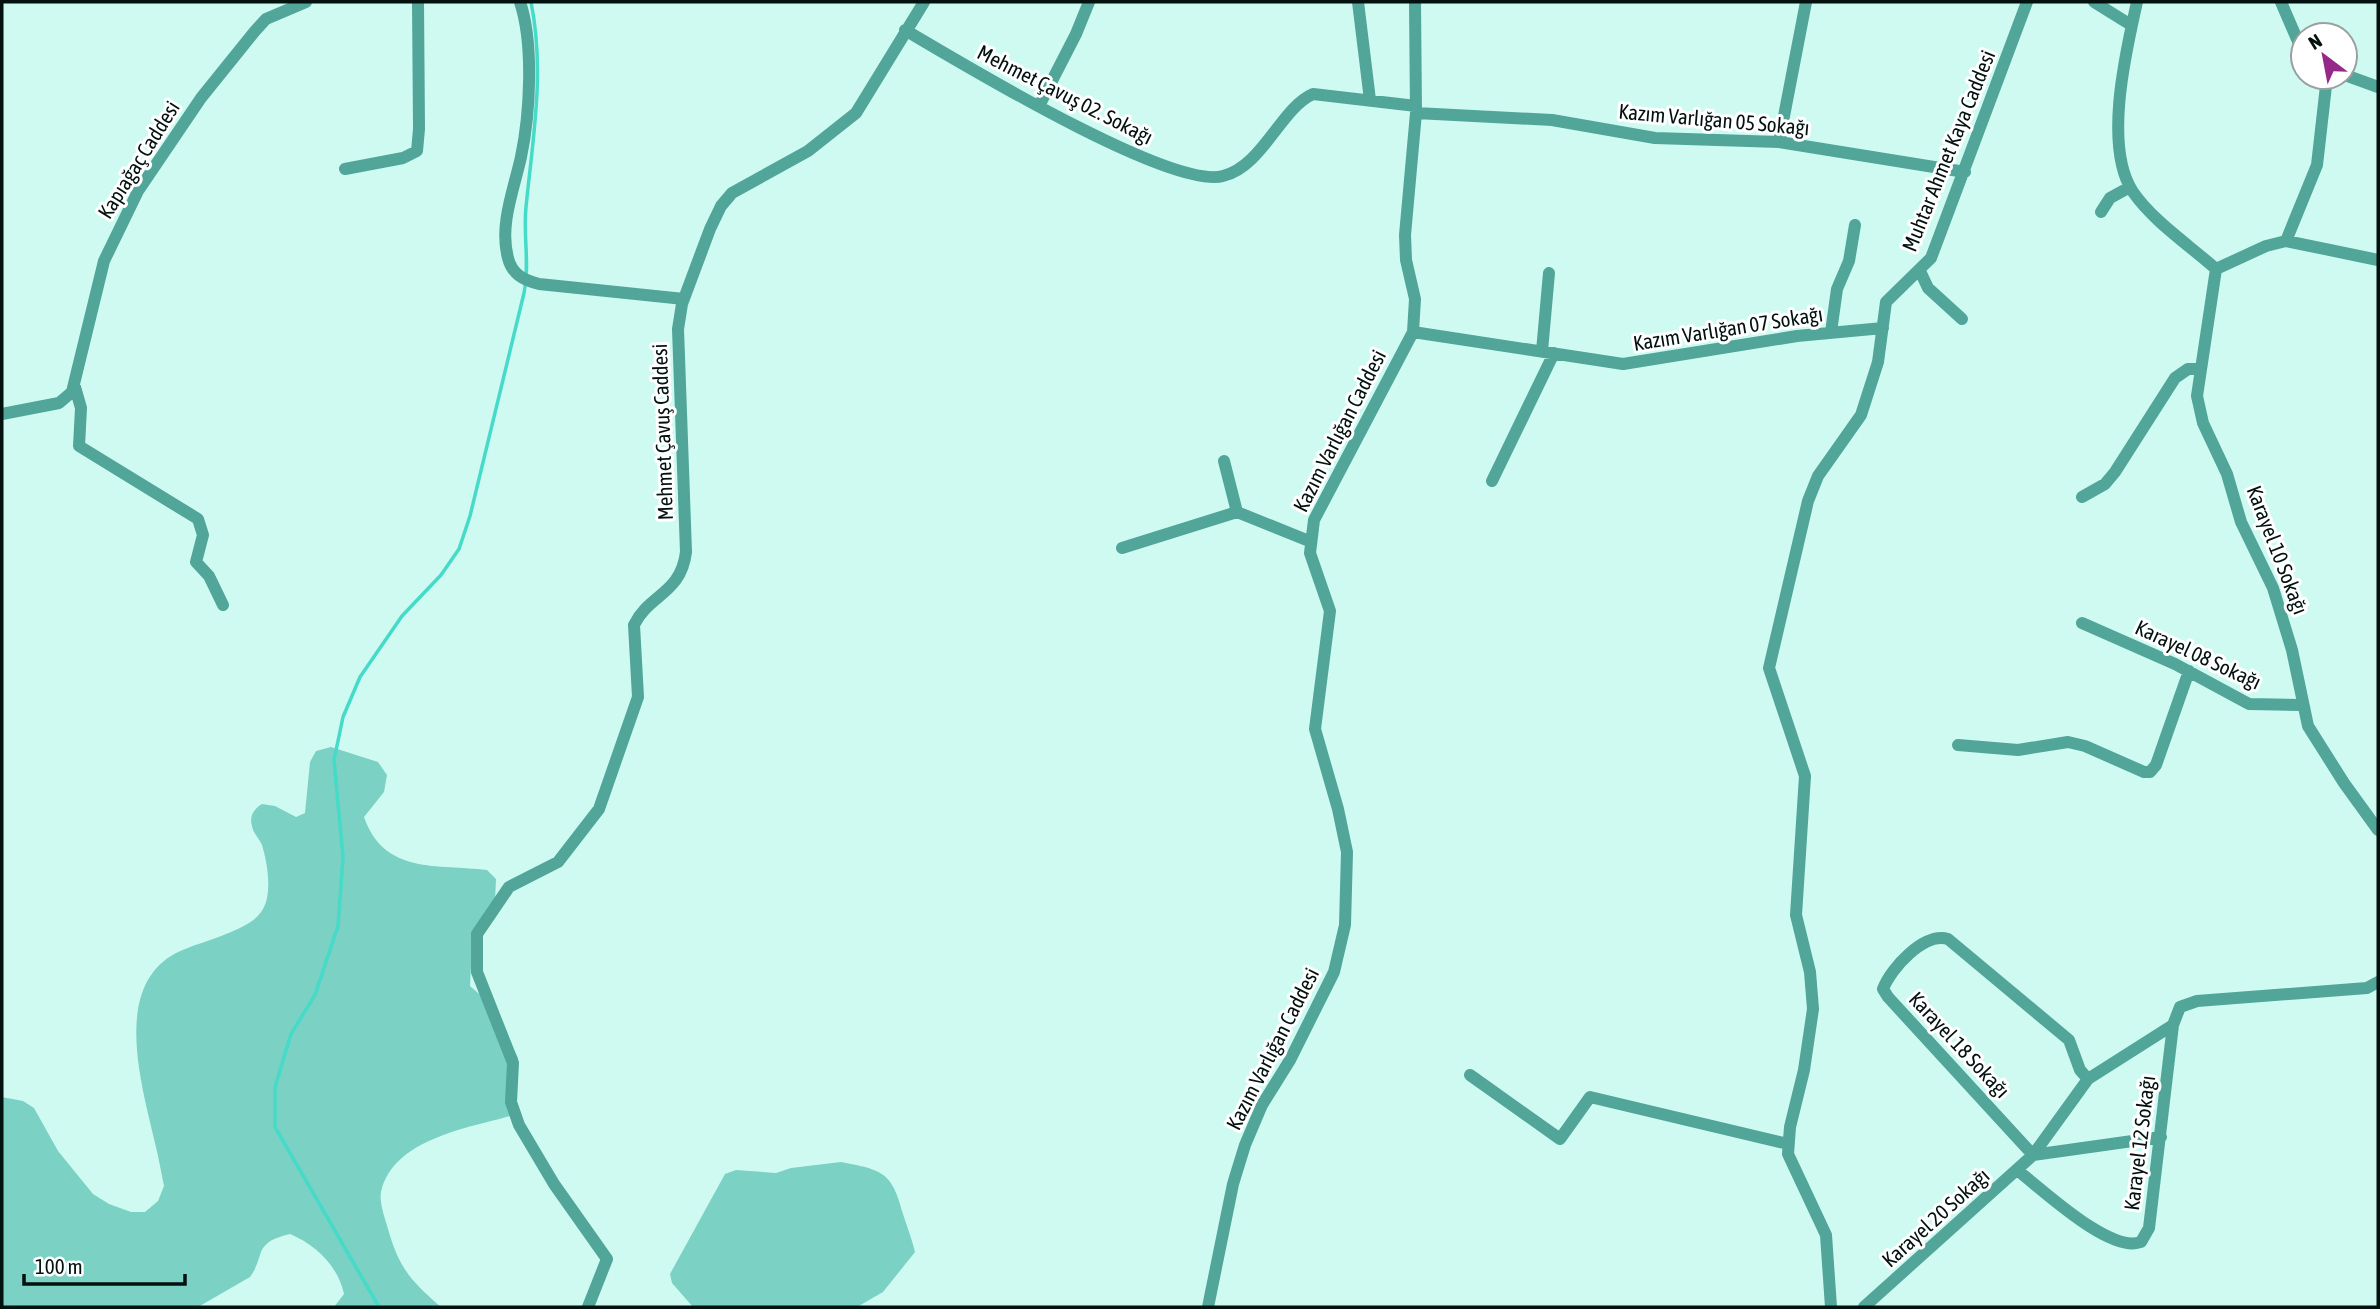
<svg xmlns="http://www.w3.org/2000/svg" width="2380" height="1309" font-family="'Asap Condensed',sans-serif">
	<rect width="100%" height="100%" fill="#cffaf2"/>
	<path fill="#7bd1c3" d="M331,747L378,762L387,775L384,792L364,817C384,875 438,864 487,870L496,879L495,901L472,946L470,986L494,1007L518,1058L510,1116C468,1128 393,1139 381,1192C379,1203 385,1218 388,1229C399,1268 411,1281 441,1307H334L344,1294C338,1266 316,1245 290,1234C252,1243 266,1255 250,1277L198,1307H2V1097L23,1101L34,1108L58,1151L93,1194L109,1204L131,1212H145L158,1201L164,1186L161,1171C151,1111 103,992 176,953C192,945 210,941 226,934C242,927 260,921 266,902C271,885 267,862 262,845C259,838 253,833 252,826C249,816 254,809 262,804L275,806L296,817L305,813L310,762L316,751Z
		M841,1162C883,1170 892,1172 903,1214C907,1227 912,1239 915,1252L883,1292L857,1307H693L672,1283L670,1274L725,1174L736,1170L776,1173L791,1168Z"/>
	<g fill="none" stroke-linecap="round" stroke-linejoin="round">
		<path stroke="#45dbc8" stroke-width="3.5" d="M379,1307L275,1127V1087L291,1034L315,995L338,926L343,857L334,760L343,717L360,677L402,616L441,575L459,549L470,516L524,293C530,264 523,236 526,207C533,137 545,71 531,2"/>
		<path stroke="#51a599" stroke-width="12" d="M520,2C534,44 530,114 521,157C514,189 499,225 508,258C512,274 523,280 539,284L684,299
			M1358,2L1370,100
			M2094,2L2131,25
			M2137,2C2126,51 2103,147 2133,192C2153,221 2189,245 2216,269
			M2281,2L2303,53
			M905,30C958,61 1170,190 1223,176C1262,167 1281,108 1313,94L1416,106
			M2345,75L2378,87
			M1039,106L1076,34L1089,2
			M1416,113L1552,120L1655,138L1779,142L1965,172
			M1779,142L1806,2
			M345,169L403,158L417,151L419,129L418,2
			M2101,212L2110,198L2130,187
			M2286,241L2317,165L2327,77
			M2216,269L2197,396L2203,423L2227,474L2241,522L2273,588L2292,650L2308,726L2344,783L2378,830
			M2216,269L2266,246L2286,241L2378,260
			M1920,271L1928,288L1962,319
			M1413,332L1623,364L1797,336L1883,328
			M1831,332L1837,289L1849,261L1855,225
			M1542,351L1549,273
			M75,387L81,408L79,446L198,519L203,535L196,562L209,576L223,605
			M2,414L59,403L72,392L104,261L138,191L201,98L255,31L266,19L306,2
			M1224,461L1237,512
			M1492,481L1554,353
			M2082,497L2105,484L2115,472L2175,378L2188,369H2201
			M1122,548L1237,512L1309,541
			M2082,623L2175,664L2249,704L2302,705
			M1958,745L2018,750L2068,742L2085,746L2144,772H2150L2156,765L2189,671
			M1470,1075L1560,1139L1590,1097L1788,1144
			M2033,1155L1888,997L1883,989C1891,968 1924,932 1948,939L2069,1040L2080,1070L2088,1079
			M2033,1155L2161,1137
			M2017,1170C2042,1189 2110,1254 2141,1242L2149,1228L2173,1025L2180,1007L2197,1001L2367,988L2378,982
			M588,1307L607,1259L554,1184L519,1125L511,1102L513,1063L477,972V934L509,887L558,862L599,809L638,697L634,625C649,594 681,594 686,552L678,329L682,304L710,229L721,206L732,193L808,151L856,113L924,2
			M1208,1307L1233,1184L1245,1145L1262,1105L1290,1060L1334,972L1345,925L1347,852L1338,809L1315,729L1330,611L1310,553L1314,520L1413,332L1415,299L1406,260L1405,235L1416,113L1415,2
			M1831,1307L1826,1235L1788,1154L1790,1127L1804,1070L1813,1009L1810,972L1796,915L1805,776L1769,668L1808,501L1818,476L1861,415L1878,362L1886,302L1931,258L2027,2
			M1864,1307L2033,1155L2088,1079L2173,1025"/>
	</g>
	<g text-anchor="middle" stroke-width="6" stroke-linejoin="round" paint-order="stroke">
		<g font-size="21" fill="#03110f" stroke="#fff">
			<text transform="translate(1065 95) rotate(27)" y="7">Mehmet Çavuş 02. Sokağı</text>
			<text transform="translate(1714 120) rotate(5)" y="7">Kazım Varlığan 05 Sokağı</text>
			<text transform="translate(1949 151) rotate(-68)" y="7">Muhtar Ahmet Kaya Caddesi</text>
			<text transform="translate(139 160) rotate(-58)" y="7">Kapıağaç Caddesi</text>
			<text transform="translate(1728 329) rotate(-9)" y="7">Kazım Varlığan 07 Sokağı</text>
			<text transform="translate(1340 431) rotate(-63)" y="7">Kazım Varlığan Caddesi</text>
			<text transform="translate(663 432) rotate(-92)" y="7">Mehmet Çavuş Caddesi</text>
			<text transform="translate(2277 550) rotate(69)" y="7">Karayel 10 Sokağı</text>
			<text transform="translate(2198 655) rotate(25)" y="7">Karayel 08 Sokağı</text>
			<text transform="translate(1959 1045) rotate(47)" y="7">Karayel 18 Sokağı</text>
			<text transform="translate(1273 1049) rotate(-63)" y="7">Kazım Varlığan Caddesi</text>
			<text transform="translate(2140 1143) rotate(-83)" y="7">Karayel 12 Sokağı</text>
			<text transform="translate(1936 1218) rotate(-42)" y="7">Karayel 20 Sokağı</text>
		</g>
	</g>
	<rect width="2380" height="1309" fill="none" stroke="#03110f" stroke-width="7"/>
	<g transform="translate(2324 56) rotate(328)"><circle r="33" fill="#ffffff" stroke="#9aa09f" stroke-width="2"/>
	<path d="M0-5L12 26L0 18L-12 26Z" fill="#952889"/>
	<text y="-10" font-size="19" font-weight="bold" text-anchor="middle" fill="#03110f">N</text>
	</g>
	<path d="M24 1274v10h161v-10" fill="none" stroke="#03110f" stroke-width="3.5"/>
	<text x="35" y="1274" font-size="21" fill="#03110f" stroke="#ffffff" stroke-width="5" paint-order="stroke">100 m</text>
</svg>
